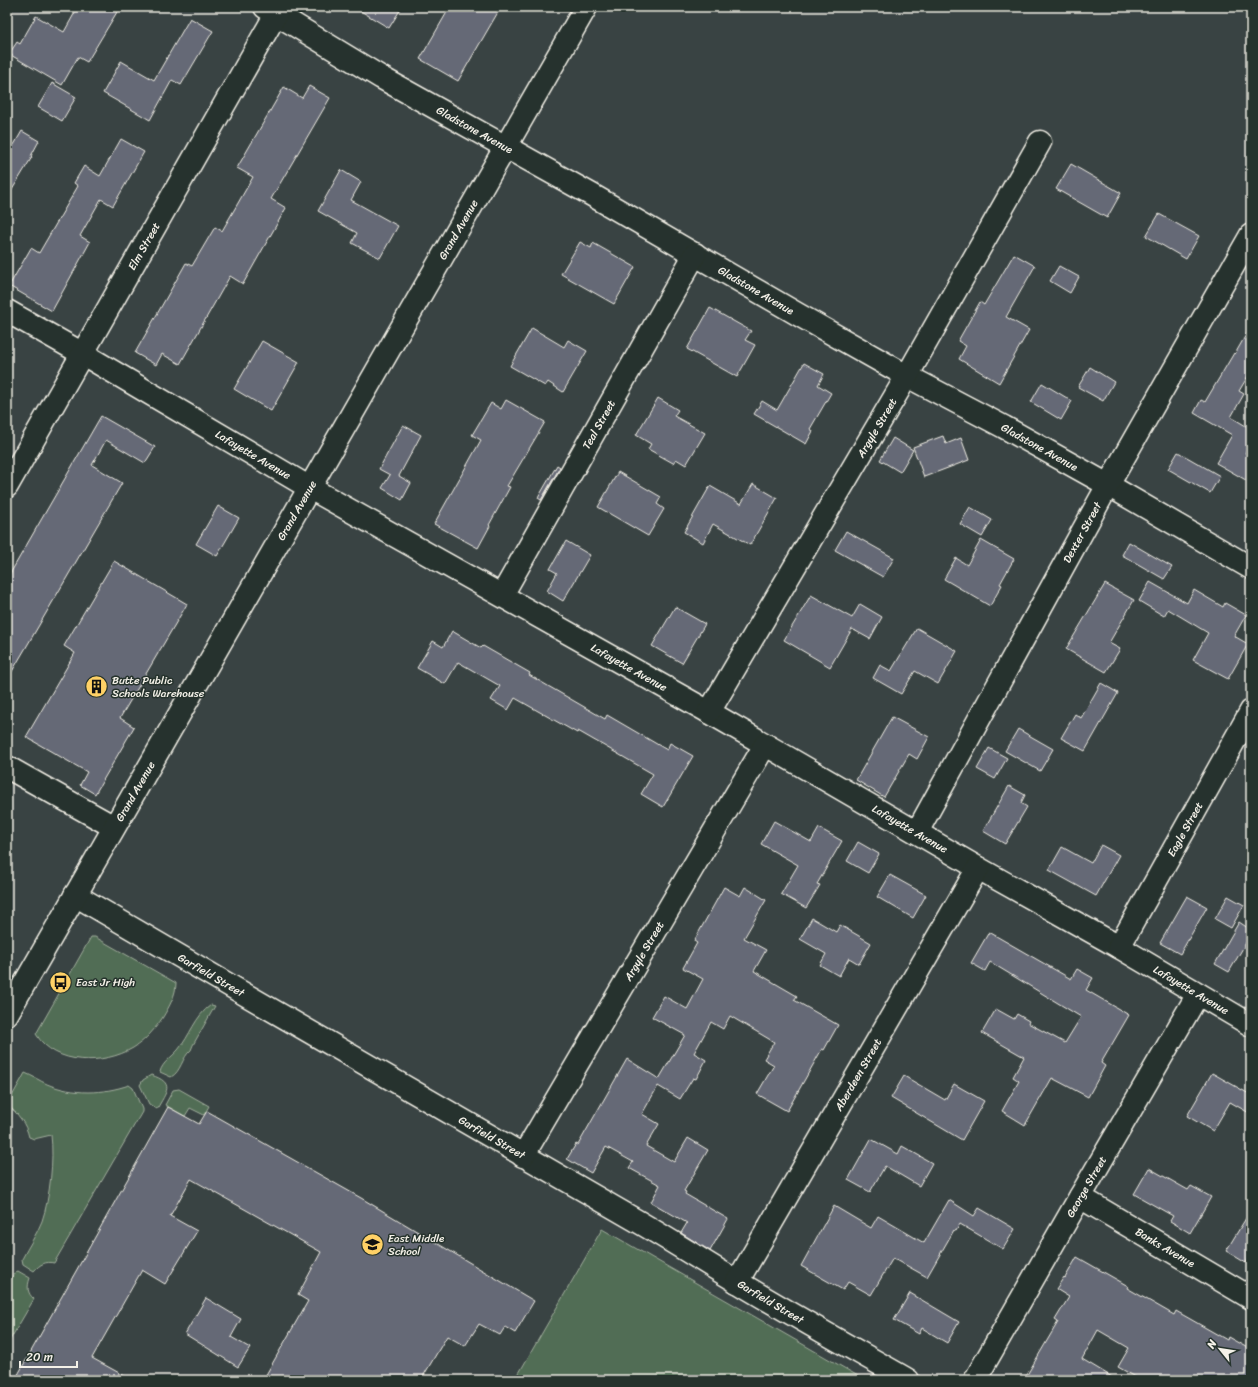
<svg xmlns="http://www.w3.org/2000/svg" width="1258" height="1387" font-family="Sriracha,sans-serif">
	<rect width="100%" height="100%" fill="#394343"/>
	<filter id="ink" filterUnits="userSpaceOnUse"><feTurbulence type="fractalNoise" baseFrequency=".025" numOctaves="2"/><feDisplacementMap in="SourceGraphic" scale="8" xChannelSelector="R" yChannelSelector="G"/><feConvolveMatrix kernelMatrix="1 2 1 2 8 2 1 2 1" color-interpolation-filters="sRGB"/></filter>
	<g filter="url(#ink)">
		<path fill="#516d54" stroke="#a2af9e" d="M91,937H95L176,983C176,995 169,1007 163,1017C155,1029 146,1040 133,1048C104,1065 55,1066 36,1034Z
			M211,1005L215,1006L193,1045L191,1050C182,1057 181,1072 171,1077L160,1072C162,1063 172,1057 178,1050C190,1036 195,1016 211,1005Z
			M25,1073C33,1076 40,1081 47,1084C73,1095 103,1094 129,1085L133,1088L142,1109V1112L54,1263C46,1261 40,1264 34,1271L23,1264L22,1259C28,1247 37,1234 42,1221C50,1198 54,1159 51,1135L34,1139L29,1137C26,1124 18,1113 7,1105Z
			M151,1075C176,1083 166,1092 157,1109L149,1104L140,1085L143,1080Z
			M179,1089L209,1106L204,1115L190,1108L185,1116L165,1105L173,1090Z
			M602,1229L865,1380H515Z
			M18,1271L30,1278C27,1287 27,1293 34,1299L7,1345V1286L14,1273Z"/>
		<path fill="#656976" stroke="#f4f1e8" d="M78,7H120L87,62L78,57L62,85L9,54L17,42L20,44L36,16L64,32Z
			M354,7H402L389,28Z
			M450,7H501L458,81L420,59Z
			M190,18L213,31L181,85L172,80L150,120L103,93L121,61L154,80Z
			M52,83L76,97L62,121L38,107Z
			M309,86L330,98L271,199L286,208L243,284L230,276L180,364L162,354L156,365L135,353L186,263L192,266L215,227L222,231L253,177L237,168L284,87L302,98Z
			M22,131L39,141L31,156L32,157L7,198V157Z
			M121,139L144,152L113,206L101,199L80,236L90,242L52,311L9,286L31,248L39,253L78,186L74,183L84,166L100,176Z
			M1071,164L1121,193L1107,218L1056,189Z
			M341,170L361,182L351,200L398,226L380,258L352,243L357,233L318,211Z
			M1159,214L1199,236L1186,259L1146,236Z
			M580,242L591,248L593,243L635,267L614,304L561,274Z
			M1014,254L1035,266L1006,317L1029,330L999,383L959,359L966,346L958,341L980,302L984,305Z
			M1059,266L1079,277L1070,293L1050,281Z
			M710,308L751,331L745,340L755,345L737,377L687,349Z
			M1251,326V371L1239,391L1244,394L1231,417L1251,429V444L1245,453L1251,457V483L1216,463L1232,435L1194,413L1201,400L1205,402L1234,353L1235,354Z
			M532,328L564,347L568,340L587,351L563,392L548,382L545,386L510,366Z
			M262,341L299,362L271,411L234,389Z
			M804,363L824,374L818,385L831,393L810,429L813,431L806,444L754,414L762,401L777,410Z
			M1090,367L1114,382L1103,401L1078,387Z
			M1042,383L1072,401L1061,420L1031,402Z
			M658,398L678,410L674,416L705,433L686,465L676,459L673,463L648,449L651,444L636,435Z
			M506,400L545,422L507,486L510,487L489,525L490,526L478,548L434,524L481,440L472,435L491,403L501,409Z
			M101,416L155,447L145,463L106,440L92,465L122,483L7,680V579Z
			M403,425L421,435L399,476L411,483L402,500L382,488L390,475L379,469Z
			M943,436L946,444L961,438L969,460L924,477L913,447Z
			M893,438L913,450L900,472L880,460Z
			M1178,452L1220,476L1210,493L1168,469Z
			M557,465L560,467L541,500L538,498Z
			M618,472L661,497L657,504L664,509L648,536L598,507Z
			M753,484L777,498L750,545L713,524L703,543L684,532L710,486L741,504Z
			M218,506L239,518L217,556L196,544Z
			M970,507L992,520L982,537L960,524Z
			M846,531L894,558L883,577L835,550Z
			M981,540L1014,559L1000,584L1002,585L990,606L944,579L956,558L967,565Z
			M566,541L590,555L563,601L547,591L557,573L550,569Z
			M1129,542L1172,567L1164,579L1122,555Z
			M114,561L187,604L120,718L134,727L95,794L80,785L87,772L26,737L75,653L64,646Z
			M1150,582L1187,603L1194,590L1223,607L1225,603L1246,615L1234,636L1248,644L1228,679L1193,660L1208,633L1168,609L1164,616L1139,601Z
			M1105,584L1134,600L1109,643L1120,649L1106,672L1066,649Z
			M811,595L852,618L860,604L882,617L870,639L852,629L830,667L784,640Z
			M675,607L705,624L682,663L652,646Z
			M917,628L957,651L938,684L915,671L901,694L873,678L880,665L891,671Z
			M452,631L481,648L483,646L530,673L529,675L605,719L607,715L667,750L670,743L693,756L663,807L641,794L653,774L578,731L577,733L515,698L508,710L491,700L500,686L458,662L445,684L417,668L433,641L443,647Z
			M1101,683L1118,693L1085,751L1061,738L1075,714L1081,718Z
			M892,717L929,737L917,759L909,754L884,797L856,780Z
			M1018,729L1053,749L1040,771L1005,751Z
			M989,748L1007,758L995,779L977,769Z
			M1009,786L1025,795L1021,803L1027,807L1005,844L983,831Z
			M774,821L811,842L819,828L842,841L817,884L820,885L806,908L781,894L798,865L761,844Z
			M858,842L879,854L868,873L847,861Z
			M1101,845L1119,855L1096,896L1049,870L1062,847L1091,863Z
			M890,875L926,895L913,918L877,897Z
			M724,887L740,896L745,887L766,900L744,938L766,950L754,971L797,996L794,1000L838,1025L824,1050L822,1049L787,1111L757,1094L774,1065L764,1059L774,1042L730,1016L723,1029L711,1022L694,1053L706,1060L696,1079L693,1078L680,1099L658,1086L642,1114L659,1124L646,1146L674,1162L688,1138L708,1150L684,1191L686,1192L685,1194L728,1219L710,1251L681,1233L687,1223L651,1202L660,1185L629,1168L633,1162L606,1147L591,1173L567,1159L576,1144L578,1145L627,1059L659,1079L685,1035L652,1017L664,996L687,1009L703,979L683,968L697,943L694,941Z
			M1187,896L1207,907L1180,954L1160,943Z
			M1228,896L1244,905L1231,928L1215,919Z
			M812,918L836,932L840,925L871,943L859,964L849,958L839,976L820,965L826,954L800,939Z
			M1239,922L1251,930V934L1229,972L1215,964Z
			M989,932L1071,979L1077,969L1093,978L1086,990L1129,1015L1101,1063L1105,1066L1088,1097L1052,1078L1025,1125L1002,1111L1019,1081L1013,1077L1024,1057L982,1033L996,1009L1014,1019L1017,1014L1029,1021L1028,1023L1065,1043L1081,1017L990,962L985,971L971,963Z
			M1212,1073L1251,1095V1114L1230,1102L1213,1131L1187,1116Z
			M904,1076L945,1100L954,1084L984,1101L962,1140L891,1098Z
			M168,1107L199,1124L207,1111L361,1198L534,1301L515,1333L505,1327L500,1335L479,1324L465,1346L447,1336L421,1380H263L308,1301L298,1295L321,1252L191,1179L170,1216L197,1231L165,1284L142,1270L92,1358L132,1380H15Z
			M871,1139L898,1154L902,1146L932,1163L919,1186L885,1166L870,1192L848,1180Z
			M1149,1168L1188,1190L1191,1186L1211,1197L1190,1233L1170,1221L1173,1216L1134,1194Z
			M949,1200L974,1216L979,1208L1015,1229L1003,1249L960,1224L956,1231L954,1230L927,1277L893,1258L871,1295L848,1282L843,1290L801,1266L834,1206L871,1228L878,1216L924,1243Z
			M1251,1210V1254L1246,1263L1226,1251Z
			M1077,1257L1128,1286L1127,1288L1174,1315L1176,1311L1227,1340L1228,1337L1251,1350V1380H1141L1118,1367L1129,1348L1098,1330L1082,1359L1117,1380H1024L1058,1322L1055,1320L1069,1297L1056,1289L1064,1277L1065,1278Z
			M910,1293L959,1322L947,1343L922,1328L919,1334L894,1320Z
			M206,1298L241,1319L231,1337L250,1348L238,1367L185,1334Z"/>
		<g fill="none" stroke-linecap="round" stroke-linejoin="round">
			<defs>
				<g id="minor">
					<path id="s1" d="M265,7L382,78L592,195L799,315L907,376L1004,427L1108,485L1251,568"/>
					<path id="s2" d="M7,311L83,354L310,488L709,712L978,868L1119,947L1251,1025"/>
					<path id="s3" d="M7,486L280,7"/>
					<path id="s4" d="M502,595L695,254"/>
					<path id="s5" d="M709,712L907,376L1040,142"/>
					<path d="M7,767L114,827"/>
					<path id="s6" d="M917,832L1108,485L1251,235"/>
					<path id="s7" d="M75,895C260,1004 447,1111 632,1218C667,1238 701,1260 736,1281C792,1315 850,1347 908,1380"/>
					<path id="s8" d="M1119,947L1251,711"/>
					<path id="s9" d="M523,1156L765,745"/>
					<path id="s10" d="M1080,1197L1251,1298"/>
					<path id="s11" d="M737,1282L978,868"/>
					<path id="s12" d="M975,1380L1080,1197L1198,994"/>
				</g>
				<g id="major">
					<path id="s13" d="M7,1014L586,7"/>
				</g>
			</defs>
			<use href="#minor" stroke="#f4f1e8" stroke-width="25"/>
			<use href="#major" stroke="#f4f1e8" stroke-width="25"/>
			<use href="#minor" stroke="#26332d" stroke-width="22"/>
			<use href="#major" stroke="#26332d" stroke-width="22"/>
		</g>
	</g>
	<defs>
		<symbol id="building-disc" viewBox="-11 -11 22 22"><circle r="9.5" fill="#ffd166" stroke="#26332d"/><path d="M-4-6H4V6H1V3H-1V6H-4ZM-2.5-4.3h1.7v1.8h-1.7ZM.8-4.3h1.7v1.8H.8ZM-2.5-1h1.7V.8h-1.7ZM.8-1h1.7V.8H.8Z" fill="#111"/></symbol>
		<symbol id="bus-disc" viewBox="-11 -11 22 22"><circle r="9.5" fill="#ffd166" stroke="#26332d"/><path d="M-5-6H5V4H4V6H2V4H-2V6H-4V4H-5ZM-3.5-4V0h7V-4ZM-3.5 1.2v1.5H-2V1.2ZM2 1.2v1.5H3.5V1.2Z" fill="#111"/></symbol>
		<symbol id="school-disc" viewBox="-11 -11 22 22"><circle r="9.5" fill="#ffd166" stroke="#26332d"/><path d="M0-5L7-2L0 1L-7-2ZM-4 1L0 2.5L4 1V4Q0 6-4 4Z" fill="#111"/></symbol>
	</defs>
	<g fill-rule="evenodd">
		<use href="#building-disc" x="84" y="674" width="25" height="25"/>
		<use href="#bus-disc" x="48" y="970" width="25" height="25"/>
		<use href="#school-disc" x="360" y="1232" width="25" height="25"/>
	</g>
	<g text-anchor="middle" stroke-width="3" stroke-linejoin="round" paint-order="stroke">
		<g font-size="11" fill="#f4f1e8" stroke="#26332d">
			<text dy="4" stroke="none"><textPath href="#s1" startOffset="243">Gladstone Avenue</textPath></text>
			<text dy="4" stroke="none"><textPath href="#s13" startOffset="905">Grand Avenue</textPath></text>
			<text dy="4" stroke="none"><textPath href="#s3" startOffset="276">Elm Street</textPath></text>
			<text dy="4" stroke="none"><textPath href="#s1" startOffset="567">Gladstone Avenue</textPath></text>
			<text dy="4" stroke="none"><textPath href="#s4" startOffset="196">Teal Street</textPath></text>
			<text dy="4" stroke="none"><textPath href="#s5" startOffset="330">Argyle Street</textPath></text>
			<text dy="4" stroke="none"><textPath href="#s1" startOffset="891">Gladstone Avenue</textPath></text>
			<text dy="4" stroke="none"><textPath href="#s2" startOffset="285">Lafayette Avenue</textPath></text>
			<text dy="4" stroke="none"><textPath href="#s13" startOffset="581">Grand Avenue</textPath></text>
			<text dy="4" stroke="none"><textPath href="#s6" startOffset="342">Dexter Street</textPath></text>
			<text dy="4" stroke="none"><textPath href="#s2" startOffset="717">Lafayette Avenue</textPath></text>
			<text dy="4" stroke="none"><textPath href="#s13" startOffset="257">Grand Avenue</textPath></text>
			<text dy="4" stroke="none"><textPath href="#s2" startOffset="1041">Lafayette Avenue</textPath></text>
			<text dy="4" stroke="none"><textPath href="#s8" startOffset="135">Eagle Street</textPath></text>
			<text dy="4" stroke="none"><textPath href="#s9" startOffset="238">Argyle Street</textPath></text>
			<text dy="4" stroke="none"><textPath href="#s7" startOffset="158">Garfield Street</textPath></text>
			<text dy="4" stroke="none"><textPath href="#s2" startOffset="1365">Lafayette Avenue</textPath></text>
			<text dy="4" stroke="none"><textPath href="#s11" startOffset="240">Aberdeen Street</textPath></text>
			<text dy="4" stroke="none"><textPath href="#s7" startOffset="482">Garfield Street</textPath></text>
			<text dy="4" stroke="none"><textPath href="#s12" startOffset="223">George Street</textPath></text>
			<text dy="4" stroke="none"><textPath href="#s10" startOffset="99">Banks Avenue</textPath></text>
			<text dy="4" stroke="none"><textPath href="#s7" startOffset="806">Garfield Street</textPath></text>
		</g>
		<g font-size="11" fill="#f4f1e8" stroke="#26332d" text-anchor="start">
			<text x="112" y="684">Butte Public<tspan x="112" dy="13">Schools Warehouse</tspan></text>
			<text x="76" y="986">East Jr High</text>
			<text x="388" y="1242">East Middle<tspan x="388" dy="13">School</tspan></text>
		</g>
	</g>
	<rect width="1258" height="1387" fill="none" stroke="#26332d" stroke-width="24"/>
	<rect x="12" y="12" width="1234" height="1363" fill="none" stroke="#f4f1e8" stroke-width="1.5" filter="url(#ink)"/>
	<g transform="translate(1220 1349) rotate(300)" stroke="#26332d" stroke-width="3" paint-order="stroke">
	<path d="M0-3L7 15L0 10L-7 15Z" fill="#f4f1e8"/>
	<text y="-6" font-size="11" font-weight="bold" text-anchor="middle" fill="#f4f1e8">N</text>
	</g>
	<path d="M20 1361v6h57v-6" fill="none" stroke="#f4f1e8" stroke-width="2"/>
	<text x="26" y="1361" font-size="12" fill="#f4f1e8" stroke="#26332d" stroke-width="3" paint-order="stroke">20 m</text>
</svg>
